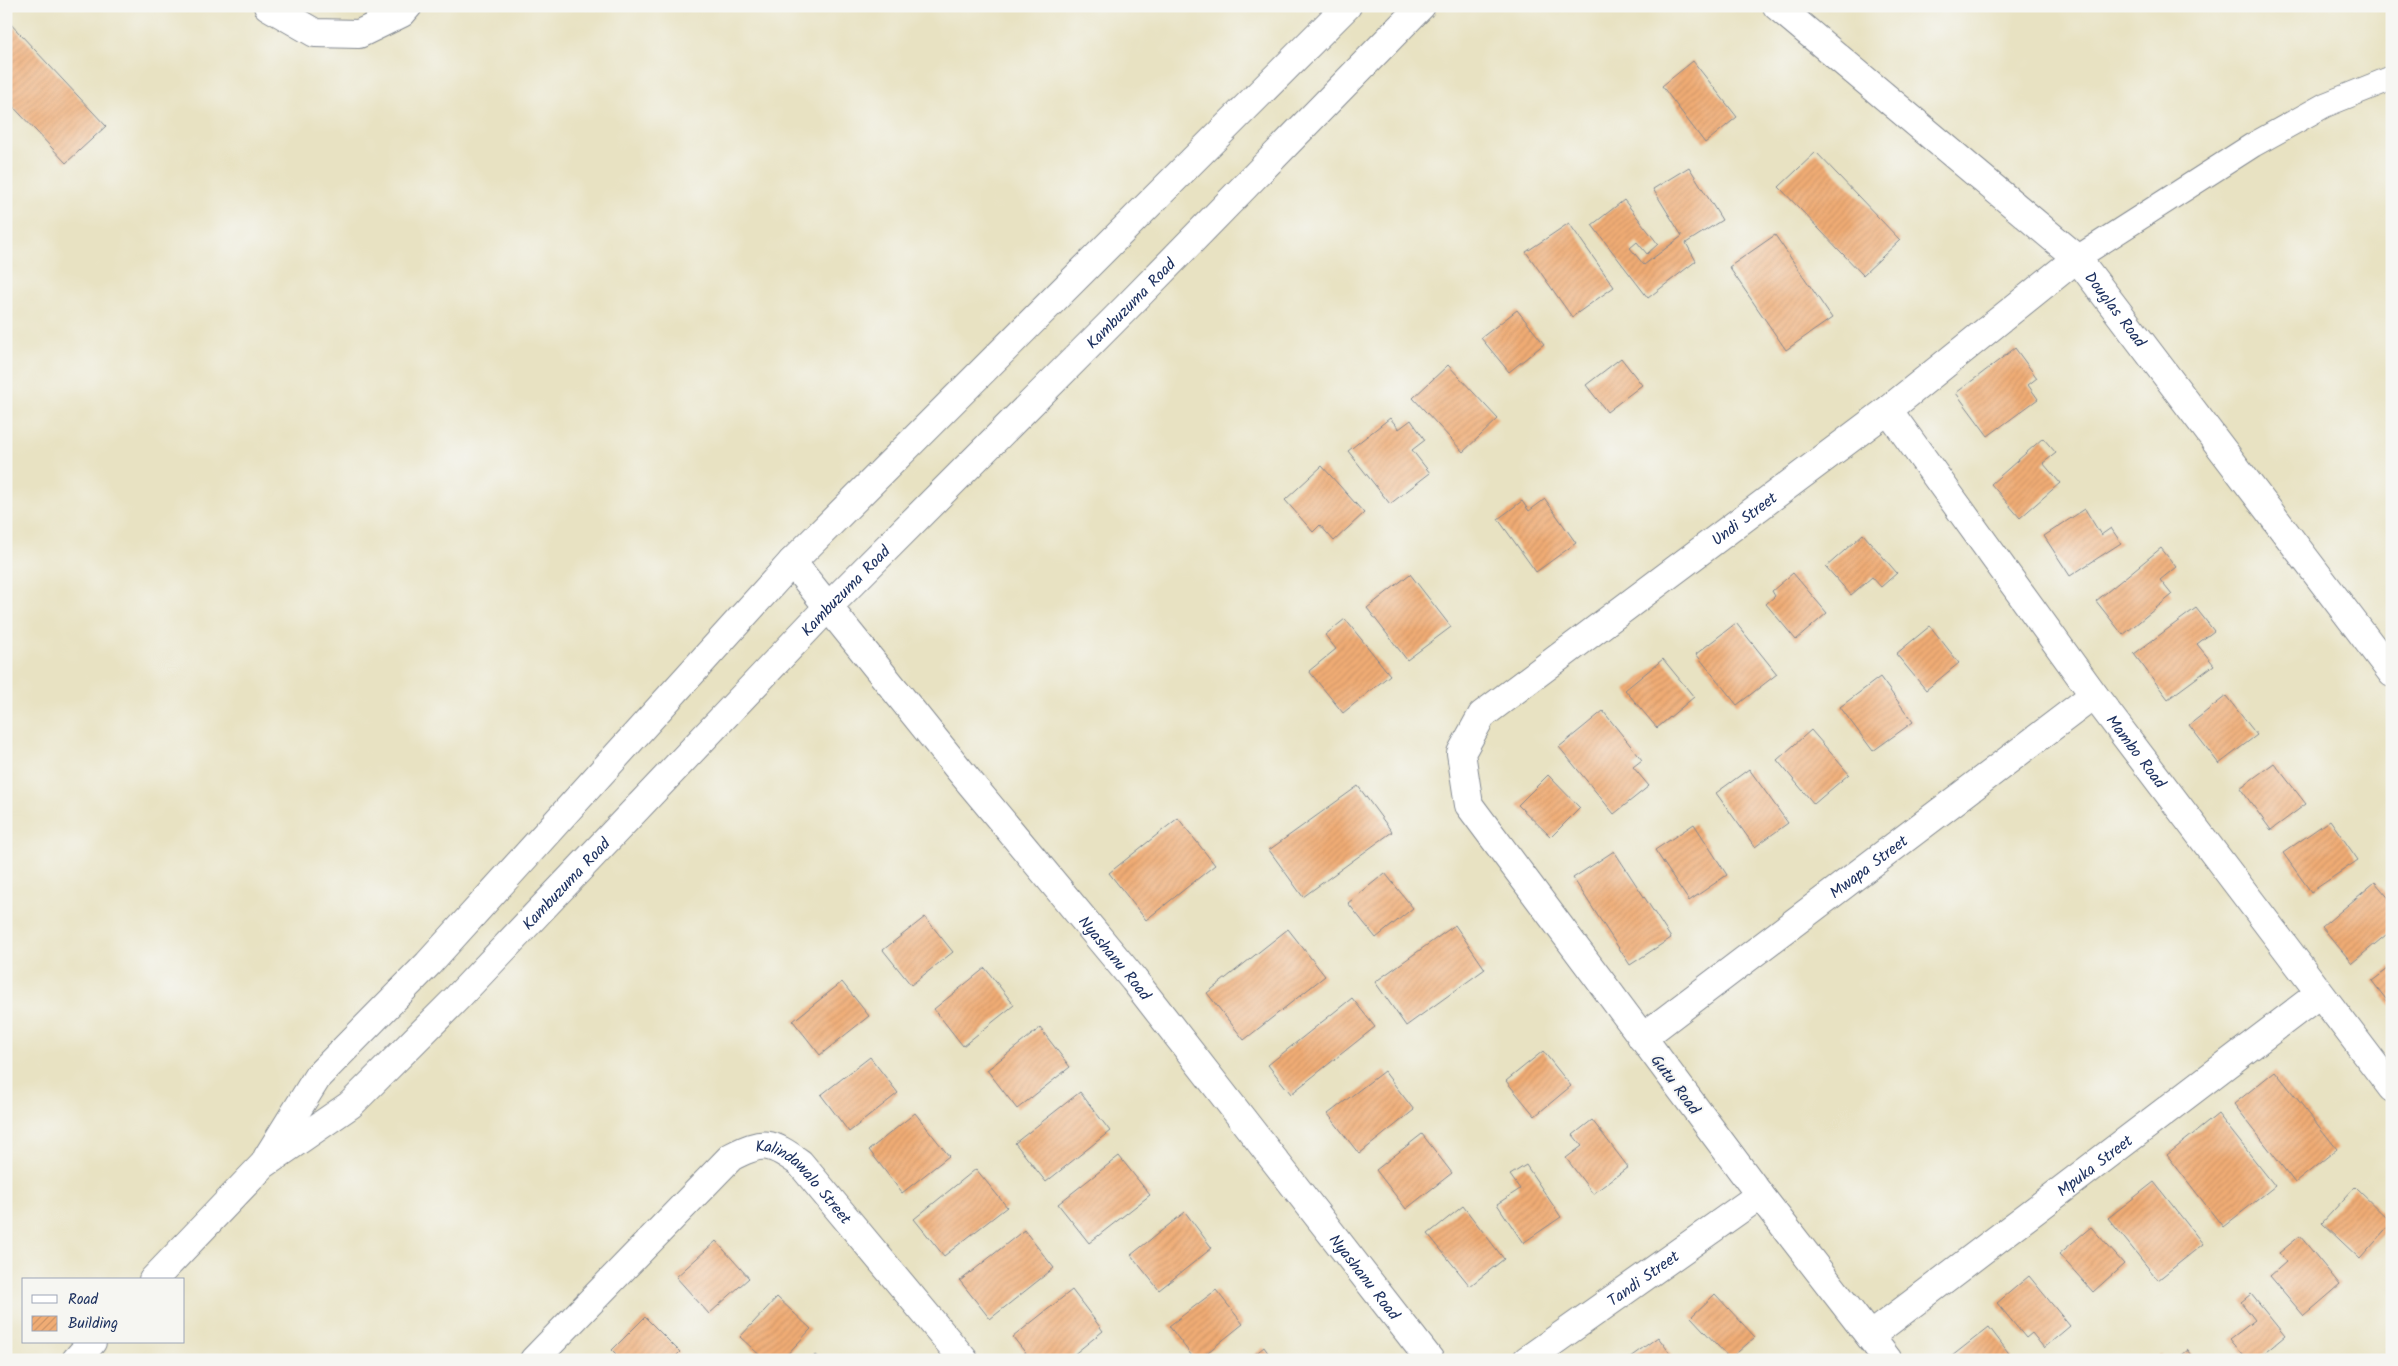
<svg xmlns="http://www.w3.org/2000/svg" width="2398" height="1366" font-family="Kalam,sans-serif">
	<defs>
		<pattern id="building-hatch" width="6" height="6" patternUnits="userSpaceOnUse" patternTransform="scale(1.25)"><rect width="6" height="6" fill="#f0ac74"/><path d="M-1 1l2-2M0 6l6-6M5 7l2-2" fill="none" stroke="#cd9467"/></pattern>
	</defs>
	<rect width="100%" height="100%" fill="#f6f6f2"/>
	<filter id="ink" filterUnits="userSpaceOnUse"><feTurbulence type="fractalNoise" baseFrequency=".02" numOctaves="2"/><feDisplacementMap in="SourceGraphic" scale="10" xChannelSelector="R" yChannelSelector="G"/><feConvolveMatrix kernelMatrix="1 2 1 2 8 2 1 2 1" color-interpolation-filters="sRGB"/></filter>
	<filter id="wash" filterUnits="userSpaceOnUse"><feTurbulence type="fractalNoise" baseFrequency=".0096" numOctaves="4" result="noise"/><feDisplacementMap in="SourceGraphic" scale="20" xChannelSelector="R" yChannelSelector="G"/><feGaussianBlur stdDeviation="1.12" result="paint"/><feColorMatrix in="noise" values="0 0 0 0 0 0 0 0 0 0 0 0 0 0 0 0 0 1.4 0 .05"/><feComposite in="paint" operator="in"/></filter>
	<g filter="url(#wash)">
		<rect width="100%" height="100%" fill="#e8e2c2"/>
		<g id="blocks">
			<path fill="url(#building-hatch)" d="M6,19L106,126L66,163L6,99Z
				M1693,61L1737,117L1705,143L1662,86Z
				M1816,152L1900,240L1863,275L1779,187Z
				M1689,167L1722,220L1686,243L1696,261L1648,298L1592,225L1624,200L1658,244L1647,254L1637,242L1630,248L1644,265L1682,236L1653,189Z
				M1569,223L1614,287L1572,317L1526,252Z
				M1775,235L1832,318L1786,350L1729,267Z
				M1517,310L1544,344L1509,372L1481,338Z
				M2015,348L2037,378L2028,385L2038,399L1988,436L1956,393Z
				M1621,358L1642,385L1607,412L1586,385Z
				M1448,365L1498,419L1463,452L1413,398Z
				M1390,418L1399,429L1411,420L1425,440L1412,450L1430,473L1390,504L1348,451Z
				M2043,438L2056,453L2043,463L2060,483L2020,518L1991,484Z
				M1322,466L1364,513L1334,541L1320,525L1313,532L1285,500Z
				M1545,499L1576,543L1536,572L1498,519L1522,501L1529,511Z
				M2085,509L2101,535L2111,528L2121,543L2070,576L2044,536Z
				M1863,534L1897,573L1881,587L1872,577L1851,595L1826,567Z
				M2161,548L2176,567L2160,580L2172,595L2123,635L2096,601Z
				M1793,573L1827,613L1796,640L1766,604L1775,596L1772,591Z
				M1410,574L1451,627L1407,660L1367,608Z
				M2196,608L2214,631L2197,644L2214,665L2168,699L2134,654Z
				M1345,619L1390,675L1343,713L1309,671L1336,649L1325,635Z
				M1736,623L1777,674L1737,705L1696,654Z
				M1930,626L1959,663L1926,690L1896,654Z
				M1663,659L1694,697L1657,728L1625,690Z
				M1880,677L1913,722L1873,751L1840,707Z
				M2226,696L2257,735L2219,764L2189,725Z
				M1603,711L1642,760L1633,767L1649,786L1614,814L1559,747Z
				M1811,730L1849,774L1814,804L1777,760Z
				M2274,763L2306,804L2271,830L2240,788Z
				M1749,769L1788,823L1755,847L1716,793Z
				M1548,775L1580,808L1551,837L1518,805Z
				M1358,786L1392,832L1303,897L1269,850Z
				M1178,818L1215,865L1146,920L1109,873Z
				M2330,820L2358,860L2311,892L2283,853Z
				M1694,824L1727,875L1689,901L1655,850Z
				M1614,851L1671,938L1630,965L1573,878Z
				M1385,873L1413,908L1376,938L1348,903Z
				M2375,882L2392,902V930L2352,963L2322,927Z
				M925,917L953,952L911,985L883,950Z
				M1455,925L1485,969L1406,1026L1375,982Z
				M1288,929L1325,976L1244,1040L1207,993Z
				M2392,966V1007L2372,981Z
				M985,968L1014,1005L963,1046L934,1009Z
				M842,982L869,1016L820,1055L793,1021Z
				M1352,998L1375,1027L1291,1094L1268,1065Z
				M1040,1028L1070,1067L1017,1109L987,1070Z
				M1543,1051L1571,1086L1535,1116L1506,1081Z
				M870,1057L898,1093L849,1132L821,1095Z
				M1384,1071L1414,1110L1359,1154L1328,1114Z
				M2275,1071L2337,1149L2295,1183L2234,1104Z
				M1080,1092L1110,1131L1046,1182L1015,1143Z
				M915,1113L949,1156L902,1193L869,1150Z
				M2218,1114L2275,1186L2223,1227L2167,1155Z
				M1592,1120L1628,1167L1593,1194L1566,1158L1582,1146L1573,1135Z
				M1422,1134L1452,1173L1406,1209L1376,1170Z
				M1119,1156L1150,1195L1089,1243L1058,1204Z
				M1526,1165L1561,1217L1523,1243L1497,1204L1520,1189L1510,1175Z
				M976,1169L1007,1207L944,1256L914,1219Z
				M2154,1182L2203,1244L2158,1280L2108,1218Z
				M2355,1187L2392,1223L2360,1259L2322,1223Z
				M1463,1206L1504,1259L1470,1286L1428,1234Z
				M1185,1212L1212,1248L1159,1290L1131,1255Z
				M2091,1227L2124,1264L2093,1292L2059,1254Z
				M1024,1230L1054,1268L990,1319L960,1281Z
				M2300,1236L2340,1285L2304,1316L2270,1276L2286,1262L2279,1253Z
				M716,1241L749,1278L709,1314L676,1277Z
				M2029,1276L2070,1326L2044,1348L2032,1333L2026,1338L1997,1303Z
				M1072,1290L1103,1331L1067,1360H1031L1013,1337Z
				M1216,1290L1243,1324L1198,1360H1195L1169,1326Z
				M1715,1294L1755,1337L1730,1359L1691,1317Z
				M2251,1294L2285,1336L2256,1360H2247L2230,1339L2255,1320L2241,1302Z
				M777,1297L811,1329L782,1360H765L740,1337Z
				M645,1317L680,1352L672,1360H622L612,1350Z
				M1989,1327L2014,1360H1947Z
				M1658,1337L1675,1360H1626Z
				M1264,1347L1273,1360H1248Z
				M2188,1350L2196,1360H2176Z
				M815,1355L821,1360H811Z
				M2161,1355L2165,1360H2155Z"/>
		</g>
	</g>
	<g filter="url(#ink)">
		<use href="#blocks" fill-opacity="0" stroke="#828890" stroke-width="1"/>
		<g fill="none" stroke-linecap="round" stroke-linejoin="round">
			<defs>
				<path id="lane" d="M2077,258L2253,145L2325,105L2392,78"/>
				<g id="street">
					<path d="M268,6L315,33L359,34L402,13L408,6"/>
					<path id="s1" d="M1777,6L2077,258L2392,673"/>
					<path id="s2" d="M1888,410L2094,695L2392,1088"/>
					<path id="s3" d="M792,562L957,767L1134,980L1430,1360"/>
					<path id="s4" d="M1642,1038L2094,695"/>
					<path id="s5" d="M1870,1336L2319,994"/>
					<path id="s6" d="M534,1360L731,1157C764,1140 771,1142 800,1163L964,1360"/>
					<path id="s7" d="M1527,1360L1760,1195"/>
					<path id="s8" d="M1888,1360L1760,1195L1469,805L1461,753L1482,715L1888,410L2077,258"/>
				</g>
				<g id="secondary">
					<path d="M267,1158L318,1076L428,964L792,562L1347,6"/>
					<path id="s9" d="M153,1280L263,1165L350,1105L457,998L829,606L1127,307L1421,6"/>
					<path d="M76,1360L92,1342"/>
				</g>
			</defs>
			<use href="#lane" stroke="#828890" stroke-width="26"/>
			<use href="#street" stroke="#828890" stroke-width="30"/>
			<use href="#secondary" stroke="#828890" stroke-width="30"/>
			<use href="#lane" stroke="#fff" stroke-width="24"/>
			<use href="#street" stroke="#fff" stroke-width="28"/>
			<use href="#secondary" stroke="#fff" stroke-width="28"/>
		</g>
	</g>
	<g text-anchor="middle" stroke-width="4" stroke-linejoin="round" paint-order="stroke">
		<g font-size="16" fill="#1b2f5e" stroke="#f6f6f2">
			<text dy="6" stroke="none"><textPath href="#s9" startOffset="1384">Kambuzuma Road</textPath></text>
			<text dy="6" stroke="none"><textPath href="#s1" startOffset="456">Douglas Road</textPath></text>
			<text dy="6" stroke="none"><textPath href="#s8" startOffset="1119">Undi Street</textPath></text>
			<text dy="6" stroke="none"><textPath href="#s9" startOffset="979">Kambuzuma Road</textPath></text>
			<text dy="6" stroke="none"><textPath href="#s2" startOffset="422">Mambo Road</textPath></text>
			<text dy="6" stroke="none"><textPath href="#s4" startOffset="284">Mwapa Street</textPath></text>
			<text dy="6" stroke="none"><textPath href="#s9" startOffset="574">Kambuzuma Road</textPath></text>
			<text dy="6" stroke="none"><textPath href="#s3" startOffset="511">Nyashanu Road</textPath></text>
			<text transform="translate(1676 1084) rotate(53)" y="6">Gutu Road</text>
			<text dy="6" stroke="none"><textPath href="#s5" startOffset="282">Mpuka Street</textPath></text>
			<text dy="6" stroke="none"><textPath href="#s6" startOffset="372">Kalindawalo Street</textPath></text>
			<text dy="6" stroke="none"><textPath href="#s3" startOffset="916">Nyashanu Road</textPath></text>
			<text dy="6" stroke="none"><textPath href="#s7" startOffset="142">Tandi Street</textPath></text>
		</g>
	</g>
	<rect width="2398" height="1366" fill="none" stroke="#f6f6f2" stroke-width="25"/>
	<rect x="22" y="1278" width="162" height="65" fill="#f6f6f2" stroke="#9ea6b7"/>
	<rect x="32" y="1295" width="25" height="8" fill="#ffffff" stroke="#9ea6b7"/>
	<text x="68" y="1304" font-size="15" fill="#1b2f5e">Road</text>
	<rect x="32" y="1316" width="25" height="15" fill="url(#building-hatch)" stroke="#9ea6b7"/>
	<text x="68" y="1328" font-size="15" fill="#1b2f5e">Building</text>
</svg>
